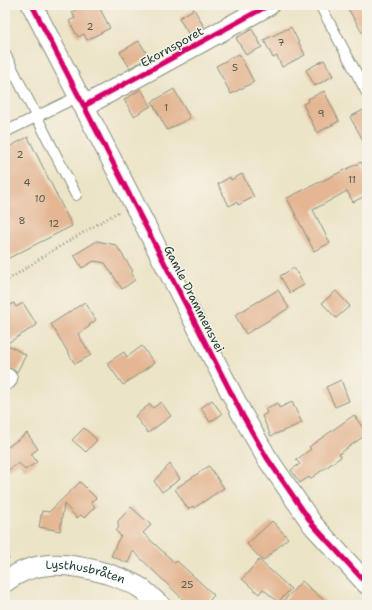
<svg xmlns="http://www.w3.org/2000/svg" width="372" height="610" font-family="'Shantell Sans',sans-serif">
	<rect width="100%" height="100%" fill="#f7f3e8"/>
	<filter id="ink" filterUnits="userSpaceOnUse"><feTurbulence type="fractalNoise" baseFrequency=".025" numOctaves="2"/><feDisplacementMap in="SourceGraphic" scale="8" xChannelSelector="R" yChannelSelector="G"/><feConvolveMatrix kernelMatrix="1 2 1 2 8 2 1 2 1" color-interpolation-filters="sRGB"/></filter>
	<filter id="wash" filterUnits="userSpaceOnUse"><feTurbulence type="fractalNoise" baseFrequency=".012" numOctaves="4" result="noise"/><feDisplacementMap in="SourceGraphic" scale="16" xChannelSelector="R" yChannelSelector="G"/><feGaussianBlur stdDeviation="0.9" result="paint"/><feColorMatrix in="noise" values="0 0 0 0 0 0 0 0 0 0 0 0 0 0 0 0 0 1.4 0 .05"/><feComposite in="paint" operator="in"/></filter>
	<g filter="url(#wash)">
		<rect width="100%" height="100%" fill="#ece4c7"/>
		<g id="blocks">
			<path fill="#e4b693" d="M84,5H98L110,28L87,40L84,34L78,37L69,21L75,18L72,12Z
				M346,5H367V41Z
				M194,9L204,27L189,35L179,18Z
				M291,27L305,55L282,67L277,56L273,58L264,40Z
				M252,29L262,47L246,55L236,38Z
				M139,41L149,57L130,68L120,52Z
				M239,54L254,82L231,94L216,66Z
				M324,60L333,76L315,86L306,70Z
				M141,89L151,106L134,116L124,100Z
				M174,89L190,118L167,130L152,102Z
				M324,91L339,121L317,133L303,104L309,101L308,99Z
				M367,108V147L350,117Z
				M28,137L72,226L5,260V149Z
				M361,162L367,174V195L353,202L347,191L313,210L330,243L314,251L287,198Z
				M242,174L254,197L238,205L237,202L229,206L218,184L230,177L231,180Z
				M97,241L116,245L133,271L131,272L135,280L122,289L105,263L94,261L82,268L74,255Z
				M294,268L304,285L290,293L280,276Z
				M278,290L289,308L246,334L235,315Z
				M336,291L350,306L336,318L322,303Z
				M85,302L96,320L89,325L90,326L78,334L91,355L75,364L51,324Z
				M14,303L16,307L23,303L37,325L6,344L26,355L17,372L5,366V308Z
				M142,346L154,363L123,385L107,363L124,352L127,357Z
				M341,380L349,401L335,407L326,387Z
				M212,400L222,414L210,422L201,408Z
				M161,402L171,416L148,433L135,416L150,404L153,408Z
				M292,402L302,423L271,436L262,416L267,413L265,409L278,403L279,408Z
				M354,415L367,434L339,454L341,457L310,479L309,477L300,483L291,470L300,464L296,460L311,449L309,447Z
				M84,428L97,440L86,452L72,440Z
				M27,433L38,449L31,454L37,462L25,470L19,463L5,472V449Z
				M170,464L180,479L162,492L154,481Z
				M209,466L224,488L194,508L193,506L188,509L175,489Z
				M80,482L96,498L91,502L95,507L84,518L81,515L77,518L64,504L60,531L39,527L42,511L49,512Z
				M131,507L151,525L143,533L175,563L177,561L214,595L206,605H189L133,551L128,563L111,556L118,540L121,536L116,531L119,527L118,526V521Z
				M272,521L288,538L263,561L247,544Z
				M259,560L291,589L278,602L263,589L259,594L242,579Z
				M302,581L329,605H280Z"/>
		</g>
	</g>
	<g filter="url(#ink)">
		<use href="#blocks" fill-opacity="0" stroke="#86907e" stroke-width="1"/>
		<g fill="none" stroke-linecap="round" stroke-linejoin="round">
			<defs>
				<path id="lane" d="M320,5L367,93
					M5,54L76,195
					M5,132L79,96"/>
				<g id="street">
					<path d="M32,5L243,416L267,458L313,525L367,584"/>
					<path d="M84,106L269,5"/>
					<path d="M5,378L7,379"/>
					<path id="s1" d="M5,582C36,558 70,563 105,573C117,577 131,581 142,589C148,594 154,600 160,605"/>
				</g>
			</defs>
			<use href="#lane" stroke="#86907e" stroke-width="12"/>
			<use href="#street" stroke="#86907e" stroke-width="22"/>
			<path stroke="#86907e" stroke-width="2.5" stroke-dasharray="1 3" stroke-linecap="butt" d="M5,282L47,254L118,212
				M5,547L9,559"/>
			<use href="#lane" stroke="#fff" stroke-width="10"/>
			<use href="#street" stroke="#fff" stroke-width="20"/>
			<defs>
				<path id="cycleway" d="M32,5L243,416L267,458L313,525L367,584
					M84,106L269,5"/>
			</defs>
			<use href="#cycleway" stroke="#f7f3e8" stroke-width="8"/>
			<use href="#cycleway" stroke="#d6006c" stroke-width="5"/>
		</g>
	</g>
	<g text-anchor="middle" stroke-width="3" stroke-linejoin="round" paint-order="stroke">
		<g font-size="10" fill="#505b4c">
			<text x="90" y="30">2</text>
			<text x="281" y="46">7</text>
			<text x="235" y="71">5</text>
			<text x="166" y="111">1</text>
			<text x="321" y="117">9</text>
			<text x="20" y="158">2</text>
			<text x="352" y="183">11</text>
			<text x="27" y="186">4</text>
			<text x="40" y="202">10</text>
			<text x="22" y="224">8</text>
			<text x="54" y="227">12</text>
			<text x="187" y="588">25</text>
		</g>
		<g font-size="12" fill="#1f3d34" stroke="#f7f3e8">
			<text transform="translate(172 47) rotate(-29)" y="4">Ekornsporet</text>
			<text transform="translate(194 299) rotate(63)" y="4">Gamle Drammensvei</text>
			<text dy="4" stroke="none"><textPath href="#s1" startOffset="85">Lysthusbråten</textPath></text>
		</g>
	</g>
	<rect width="372" height="610" fill="none" stroke="#f7f3e8" stroke-width="20"/>
</svg>
